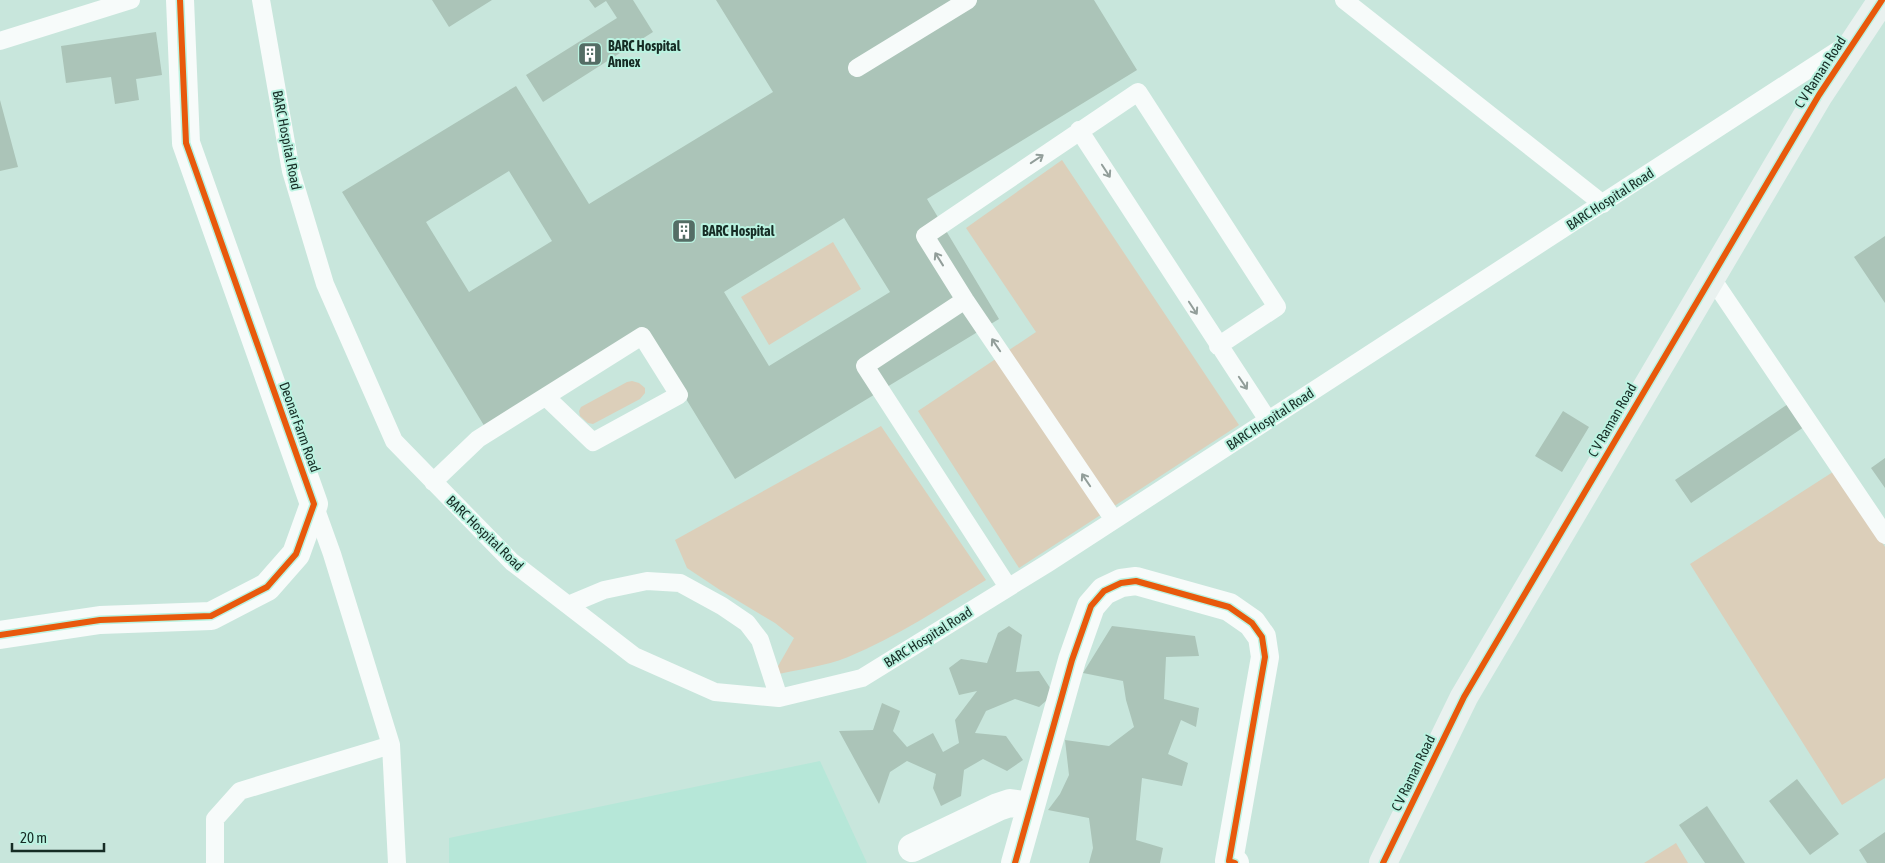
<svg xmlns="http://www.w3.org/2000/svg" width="1885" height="863" font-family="'Asap Condensed',sans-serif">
	<rect width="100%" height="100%" fill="#c8e6dc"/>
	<path fill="#b6e7d8" d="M820,761L867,863H449V838Z"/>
	<path fill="#dccfba" d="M1062,160L1239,425L1019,568L918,411L1036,332L966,228Z
		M833,242L861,289L769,345L741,297Z
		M632,381L639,383L645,388V393L640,399L593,424L588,423L580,416L579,411L581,407L627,382Z
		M881,426L986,580C941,607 897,637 848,657C826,666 797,670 773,675L794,638L775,623L720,590L687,568L675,540Z
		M1836,470L1885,547V778L1842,805L1690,564Z
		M1676,843L1688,863H1644Z"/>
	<path fill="#abc4b8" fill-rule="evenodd" d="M432,0H492L449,27Z
		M589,0H633L653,32L543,102L526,75L617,18L606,1L595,8Z
		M716,0H1094L1137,70L927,199L999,319L735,479L650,340L491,437L342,192L516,86L589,204L773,92ZM509,171L552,241L469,292L426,222ZM844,218L890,292L769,366L724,292Z
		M156,32L162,75L136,79L139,100L115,104L111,77L66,83L61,46Z
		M0,100L18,167L0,171Z
		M1885,236V303L1854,257Z
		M1788,404L1804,427L1691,503L1675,480Z
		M1563,411L1589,427L1562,472L1535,456Z
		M1885,458V488L1871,468Z
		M1009,626L1022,635L1016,672L1039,671L1054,694L1039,707L1015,699L986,711L975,733L1006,736L1023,760L1007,771L983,759L964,770L961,796L941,806L933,788L936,774L907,761L890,772L879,804L839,731L873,730L882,703L900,711L893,731L907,747L933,733L943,752L959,743L955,720L977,691L959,695L949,668L961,659L987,663L998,633Z
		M1112,626L1195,636L1199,656L1166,657L1164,699L1199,708L1196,727L1181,720L1168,754L1188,763L1182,786L1142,778L1136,840L1163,848L1160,863H1089L1093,848L1089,818L1048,810L1060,794L1069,775L1065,740L1109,746L1134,727L1126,700L1123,681L1083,673Z
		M1797,779L1839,834L1810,855L1769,801Z
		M1707,806L1745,863H1705L1679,825Z
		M1885,832V863H1867L1859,850Z"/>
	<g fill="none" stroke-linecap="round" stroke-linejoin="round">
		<path stroke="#f7fbfa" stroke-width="18" d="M261,0L291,171L325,284L394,441L512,562L634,656L715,692L779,698L862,678L1048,563L1846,45
			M1344,0L1603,204
			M0,41L131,0
			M857,68L968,0
			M1079,130L1268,420
			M1711,277L1885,535
			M965,300L865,366L1008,587
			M433,482L478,439L642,336L679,395L593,442L546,397
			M314,504L332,554L391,745L397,863
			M1114,520L965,300L925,236L1138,92L1277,307L1218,346
			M568,605L604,590L647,581L680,583L722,606L747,623L760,640L779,698
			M215,863V819L240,791L391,745"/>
		<path stroke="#f7fbfa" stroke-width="28" d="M0,635L100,620L211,616L267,587L296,554L314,504L186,143L180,0
			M912,848L998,807L1010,803L1031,806
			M1015,863L1072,660L1091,606L1104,591L1121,583L1136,581L1229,607L1252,623L1262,637L1265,657L1229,861L1235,863"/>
		<path stroke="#e9f1ef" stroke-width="28" d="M1383,863L1464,697L1819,95L1882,0"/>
		<defs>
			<path id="cycleway" d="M0,635L100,620L211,616L267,587L296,554L314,504L186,143L180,0
				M1015,863L1072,660L1091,606L1104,591L1121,583L1136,581L1229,607L1252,623L1262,637L1265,657L1229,861L1235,863
				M1383,863L1464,697L1819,95L1882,0"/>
		</defs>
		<use href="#cycleway" stroke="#bbf3e1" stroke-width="9"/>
		<use href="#cycleway" stroke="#e8590c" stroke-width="6"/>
	</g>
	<defs><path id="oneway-shaft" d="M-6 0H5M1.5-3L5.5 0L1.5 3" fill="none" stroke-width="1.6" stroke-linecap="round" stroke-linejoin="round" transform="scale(1.25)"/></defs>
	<g stroke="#929e9a">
		<use href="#oneway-shaft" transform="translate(1037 159) rotate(-34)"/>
		<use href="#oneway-shaft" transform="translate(1106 171) rotate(57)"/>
		<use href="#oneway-shaft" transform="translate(939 259) rotate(-122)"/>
		<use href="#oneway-shaft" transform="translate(1193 308) rotate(57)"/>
		<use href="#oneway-shaft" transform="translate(996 345) rotate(-124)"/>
		<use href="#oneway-shaft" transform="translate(1243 383) rotate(56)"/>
		<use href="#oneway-shaft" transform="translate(1086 480) rotate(-124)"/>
	</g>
	<defs>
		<symbol id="building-square" viewBox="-11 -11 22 22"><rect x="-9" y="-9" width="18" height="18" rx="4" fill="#546d65" stroke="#bbf3e1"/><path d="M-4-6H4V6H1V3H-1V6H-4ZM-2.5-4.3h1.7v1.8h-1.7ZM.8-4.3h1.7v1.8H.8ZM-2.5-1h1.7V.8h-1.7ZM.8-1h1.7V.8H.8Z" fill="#fff"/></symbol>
	</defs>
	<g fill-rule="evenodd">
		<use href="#building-square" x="576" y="40" width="28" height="28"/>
		<use href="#building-square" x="670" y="217" width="28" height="28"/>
	</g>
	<g text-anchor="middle" stroke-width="4" stroke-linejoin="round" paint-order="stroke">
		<g font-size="14" font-weight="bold" fill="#162c25" stroke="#bbf3e1" text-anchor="start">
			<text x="608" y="51">BARC Hospital<tspan x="608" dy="16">Annex</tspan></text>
			<text x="702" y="236">BARC Hospital</text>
		</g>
		<g font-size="14" fill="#162c25" stroke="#bbf3e1">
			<text transform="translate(1820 72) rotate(-57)" y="5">C V Raman Road</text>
			<text transform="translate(287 140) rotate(79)" y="5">BARC Hospital Road</text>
			<text transform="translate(1610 199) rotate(-33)" y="5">BARC Hospital Road</text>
			<text transform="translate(1270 419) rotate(-33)" y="5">BARC Hospital Road</text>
			<text transform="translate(1612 420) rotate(-60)" y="5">C V Raman Road</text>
			<text transform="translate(300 427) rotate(70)" y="5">Deonar Farm Road</text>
			<text transform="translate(485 533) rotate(44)" y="5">BARC Hospital Road</text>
			<text transform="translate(928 637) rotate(-32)" y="5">BARC Hospital Road</text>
			<text transform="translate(1413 773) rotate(-64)" y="5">C V Raman Road</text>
		</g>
	</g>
	<path d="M12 843v8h92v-8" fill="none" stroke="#162c25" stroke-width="2.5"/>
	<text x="20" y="843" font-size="15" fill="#162c25" stroke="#bbf3e1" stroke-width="4" paint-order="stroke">20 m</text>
</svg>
